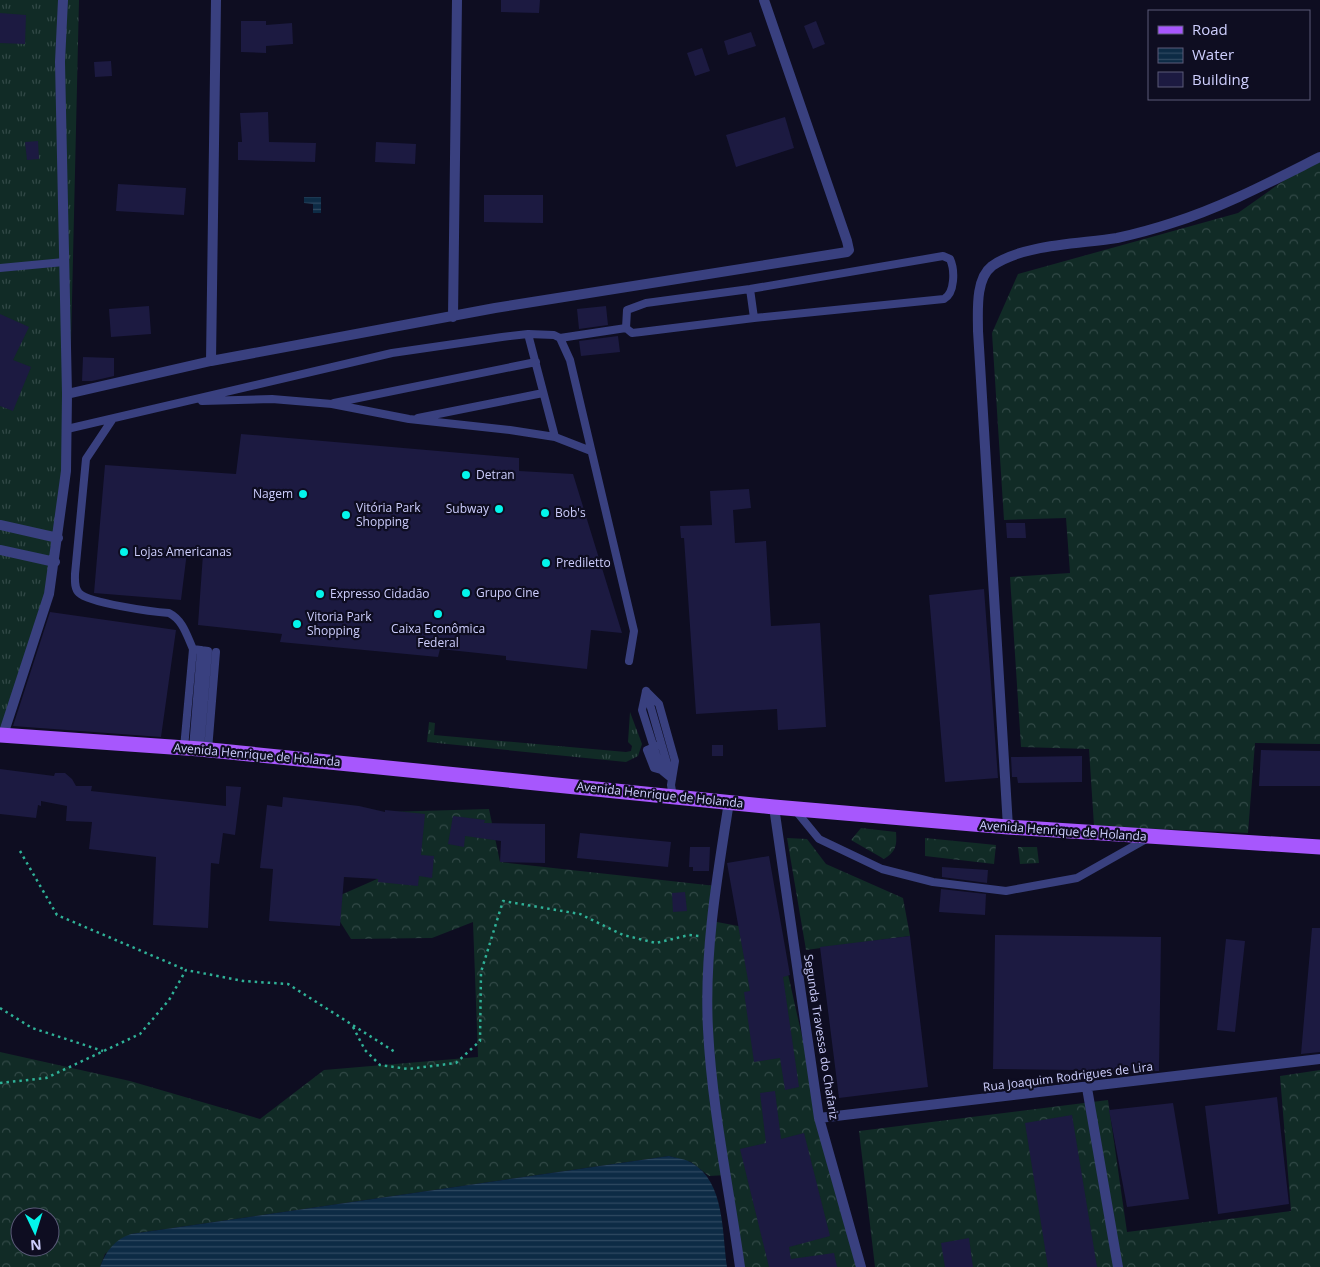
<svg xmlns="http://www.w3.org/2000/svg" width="1320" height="1267" font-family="'Open Sans',sans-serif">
	<defs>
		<pattern id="grass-tufts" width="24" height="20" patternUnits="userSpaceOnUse" patternTransform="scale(1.25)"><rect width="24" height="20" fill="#112b26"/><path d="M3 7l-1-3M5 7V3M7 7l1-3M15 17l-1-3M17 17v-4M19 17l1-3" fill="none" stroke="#324947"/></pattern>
		<pattern id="forest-crowns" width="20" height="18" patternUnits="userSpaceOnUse" patternTransform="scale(1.25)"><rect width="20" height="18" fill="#112b26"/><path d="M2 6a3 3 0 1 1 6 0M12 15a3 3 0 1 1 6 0" fill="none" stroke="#324947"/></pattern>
		<pattern id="water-rules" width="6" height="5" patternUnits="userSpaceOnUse" patternTransform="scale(1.25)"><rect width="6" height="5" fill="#0d2b45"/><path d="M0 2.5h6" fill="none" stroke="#2f4961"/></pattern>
	</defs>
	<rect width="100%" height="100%" fill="#0e0d21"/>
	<path fill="url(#grass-tufts)" d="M0,0H79L68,473L55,573L0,730Z
		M630,712L642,744L638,756L626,762L427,742L429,722L435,723L434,735L626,752L631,751L632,746L628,742Z"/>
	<path fill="url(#forest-crowns)" fill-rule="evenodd" d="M1320,155V744L1255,743L1248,833L1094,826L1089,749L1021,747L1010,577L1070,573L1066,518L1004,520L992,333L1018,274L1238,213Z
		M489,809L500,862L716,886L712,921L779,934L826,1143L857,1267H743L727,1175L709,1176L691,1162L669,1156L131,1234L105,1254L100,1267H0V1052L130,1081L260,1119L324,1070L478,1057L473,922L432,938L351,939L327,901L377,879L385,812ZM20,1217H50V1247H20Z
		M861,828L896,832C897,846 896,851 884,859L851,840Z
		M787,838L807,839L826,864L903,898L910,936L806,950Z
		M925,838L996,845L994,864L925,856Z
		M1018,847H1037L1039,863L1020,864Z
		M1320,1070V1267H875L859,1131L1108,1100L1127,1232L1291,1211L1280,1076Z"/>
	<path fill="url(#water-rules)" d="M304,197H321V213H313V204L304,203Z
		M669,1156C676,1158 686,1159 692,1163C725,1182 722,1233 727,1267H100C106,1251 115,1239 131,1234Z"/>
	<path fill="#1c1a41" d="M501,0H540L539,13L501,12Z
		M0,13L26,15L25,44L0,43Z
		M241,21H266V25L292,23L293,44L266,46V53L241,52Z
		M816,21L825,44L813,49L804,26Z
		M751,32L756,46L728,55L724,41Z
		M702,48L710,71L695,76L687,53Z
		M111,61L112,76L95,77L94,62Z
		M268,112L269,142L316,143L315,162L238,160V142H242L240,113Z
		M785,117L794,148L736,167L726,135Z
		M38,141L39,159L27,160L25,142Z
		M376,142L416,144L415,164L375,162Z
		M118,184L186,188L184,215L116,211Z
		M484,195H543V223L484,222Z
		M149,306L151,334L111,337L109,309Z
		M606,306L608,325L579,329L577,309Z
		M0,314L29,327L13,360L31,367L13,411L0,406Z
		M618,336L620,352L581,356L579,341Z
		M83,357L114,358V376L92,381H82Z
		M241,434L519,458V471L573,474L622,633L591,630L587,669L506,660V656L440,649L438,657L280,642L282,634L198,625L203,554L187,552L181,600L94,593L105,465L236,474Z
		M749,489L751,508L733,510L735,543L766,541L771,626L820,623L826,727L778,730L777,709L696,714L684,538H681L680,526L712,525L710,491Z
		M1006,523H1025L1026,538H1007Z
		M984,589L998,778L945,782L929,595Z
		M50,612L176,630L161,737L13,726Z
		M712,745H723V756H712Z
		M1261,750L1320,751V786H1259Z
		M1082,756V782L1018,783L1017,777H1012L1011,757Z
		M0,769L54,776L55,773H65L72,779L76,786H92L91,791L226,806V786L241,787L235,835L223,833L219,864L211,863L208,928L153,925L156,857L89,849L92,822L66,821L67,806L41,801V806L38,805L36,818L0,814Z
		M283,797L359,806L385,812V810L425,814L421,855L434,856L432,878L419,876L418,886L378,882V879L344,877L340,926L269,921L273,869L260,868L267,805L282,807Z
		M453,816L485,820L484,823L545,824V863L500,862L501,841L465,836L464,847L448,844Z
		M580,833L671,842L668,867L577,858Z
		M690,847H710L709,871H693V867H689Z
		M769,856L790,975L783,977L799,1087L785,1090L780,1058L754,1062L744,992L750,991L727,863Z
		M942,867L988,870L987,883L942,877Z
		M941,889L986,894L985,915L939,912Z
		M685,892L687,911L673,912L672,893Z
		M1312,928H1320V1052L1301,1054Z
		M995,935L1161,937L1159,1071L993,1069Z
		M910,936L928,1087L839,1098L820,947Z
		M1226,939L1245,941L1235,1032L1217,1030Z
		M775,1091L781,1139L804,1133L830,1236L789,1247L791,1259L834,1253L837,1267H769L740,1149L766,1143L760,1093Z
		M1277,1097L1289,1204L1218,1214L1205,1106Z
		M1173,1103L1189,1199L1127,1207L1109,1110Z
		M1072,1115L1097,1267H1048L1025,1123Z
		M969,1238L973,1267H945L941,1243Z"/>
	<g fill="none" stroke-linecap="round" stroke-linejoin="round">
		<path stroke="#2fb197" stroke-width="2.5" stroke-dasharray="2.5 4" stroke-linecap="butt" d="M20,851L57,915L186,970
			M0,1008L32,1028L103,1051
			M353,1027L365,1050L380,1065L408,1069L456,1063L480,1041L481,972L503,901L580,914L623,935L656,943L689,935L699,936
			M0,1083L46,1078L140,1034L169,1000L186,970L243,981L288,984L395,1052"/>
		<path stroke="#39407f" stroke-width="8" d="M943,256L950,259C955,270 955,293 944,299L754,318L641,332L632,333L626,328L627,310L646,303L750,289Z
			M0,268L64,262
			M750,289L754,318
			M528,334L555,437L591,451
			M560,338L626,328
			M202,401L272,399L332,404L409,419L510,430L555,437
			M334,403L536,362
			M418,418L543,393
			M112,420L86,459L75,574C75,580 74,588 79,593C89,603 153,612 169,613C183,620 187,636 193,649L208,651L200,749
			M67,429L392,353L502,337L528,334L554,335L560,338L570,360L634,631L629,661
			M646,691L659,704L675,761L671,785L673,797
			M646,691L642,710L661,770L672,779
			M647,694L671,777
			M657,746L647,750L654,768L661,770
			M184,748L193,649
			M193,748L201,650
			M208,750L216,652
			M796,811L819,839L882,869L933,882L1006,891L1077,878L1148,838"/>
		<path stroke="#39407f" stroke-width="10" d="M453,317L457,0
			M211,361L216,0
			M67,394L211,361L495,308L847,252L849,250L847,241L764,0
			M0,525L58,538
			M0,550L55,562
			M3,735L49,594L66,471L67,394L60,62L63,0
			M729,802C717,877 704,953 708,1029C712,1109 729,1188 740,1267
			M774,807L819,1118L861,1267
			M1008,827L978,331C978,312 975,279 992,266C1023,244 1080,244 1117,238C1135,234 1154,229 1172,223C1223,207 1272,181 1320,157
			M1087,1088L1118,1267
			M819,1118L1320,1059"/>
		<path stroke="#a757fd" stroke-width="15" d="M0,735L200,749L774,807L1008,827L1320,847"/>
	</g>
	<g fill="#03f5eb" stroke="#0e0d21" stroke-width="2">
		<circle cx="466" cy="475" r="5"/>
		<circle cx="303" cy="494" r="5"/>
		<circle cx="499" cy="509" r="5"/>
		<circle cx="545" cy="513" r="5"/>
		<circle cx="346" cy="515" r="5"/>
		<circle cx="124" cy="552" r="5"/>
		<circle cx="546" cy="563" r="5"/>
		<circle cx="466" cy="593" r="5"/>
		<circle cx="320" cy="594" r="5"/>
		<circle cx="438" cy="614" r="5"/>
		<circle cx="297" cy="624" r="5"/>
	</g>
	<g text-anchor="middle" stroke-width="4.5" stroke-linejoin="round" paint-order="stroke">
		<g font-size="12" fill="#cecffe" stroke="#0e0d21" text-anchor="start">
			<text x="476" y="479">Detran</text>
			<text x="293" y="498" text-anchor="end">Nagem</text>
			<text x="356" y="512">Vitória Park<tspan x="356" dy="14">Shopping</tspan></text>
			<text x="489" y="513" text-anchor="end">Subway</text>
			<text x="555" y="517">Bob's</text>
			<text x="134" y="556">Lojas Americanas</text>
			<text x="556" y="567">Prediletto</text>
			<text x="476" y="597">Grupo Cine</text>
			<text x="330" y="598">Expresso Cidadão</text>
			<text x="307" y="621">Vitoria Park<tspan x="307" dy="14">Shopping</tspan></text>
			<text x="438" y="633" text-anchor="middle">Caixa Econômica<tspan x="438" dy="14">Federal</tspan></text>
		</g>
		<g font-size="12" fill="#cecffe" stroke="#0e0d21">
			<text transform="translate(257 755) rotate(5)" y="4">Avenida Henrique de Holanda</text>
			<text transform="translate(660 795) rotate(6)" y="4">Avenida Henrique de Holanda</text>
			<text transform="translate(1063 831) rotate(4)" y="4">Avenida Henrique de Holanda</text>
			<text transform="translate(821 1037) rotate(81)" y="4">Segunda Travessa do Chafariz</text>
			<text transform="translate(1068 1077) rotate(-7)" y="4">Rua Joaquim Rodrigues de Lira</text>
		</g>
	</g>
	<rect x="1148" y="10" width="162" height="90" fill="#0e0d21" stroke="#5b5b79"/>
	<rect x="1158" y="26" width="25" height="8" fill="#a757fd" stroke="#5b5b79"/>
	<text x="1192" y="35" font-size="15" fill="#cecffe">Road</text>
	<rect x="1158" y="48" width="25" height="15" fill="url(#water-rules)" stroke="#5b5b79"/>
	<text x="1192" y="60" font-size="15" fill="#cecffe">Water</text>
	<rect x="1158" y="72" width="25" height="15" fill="#1c1a41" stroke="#5b5b79"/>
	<text x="1192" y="85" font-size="15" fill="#cecffe">Building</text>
	<g transform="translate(35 1232) rotate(176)"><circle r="24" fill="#0e0d21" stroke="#5b5b79"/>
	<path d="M0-4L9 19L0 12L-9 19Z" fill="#03f5eb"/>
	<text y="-8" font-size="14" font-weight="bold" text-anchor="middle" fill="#cecffe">N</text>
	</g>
</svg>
